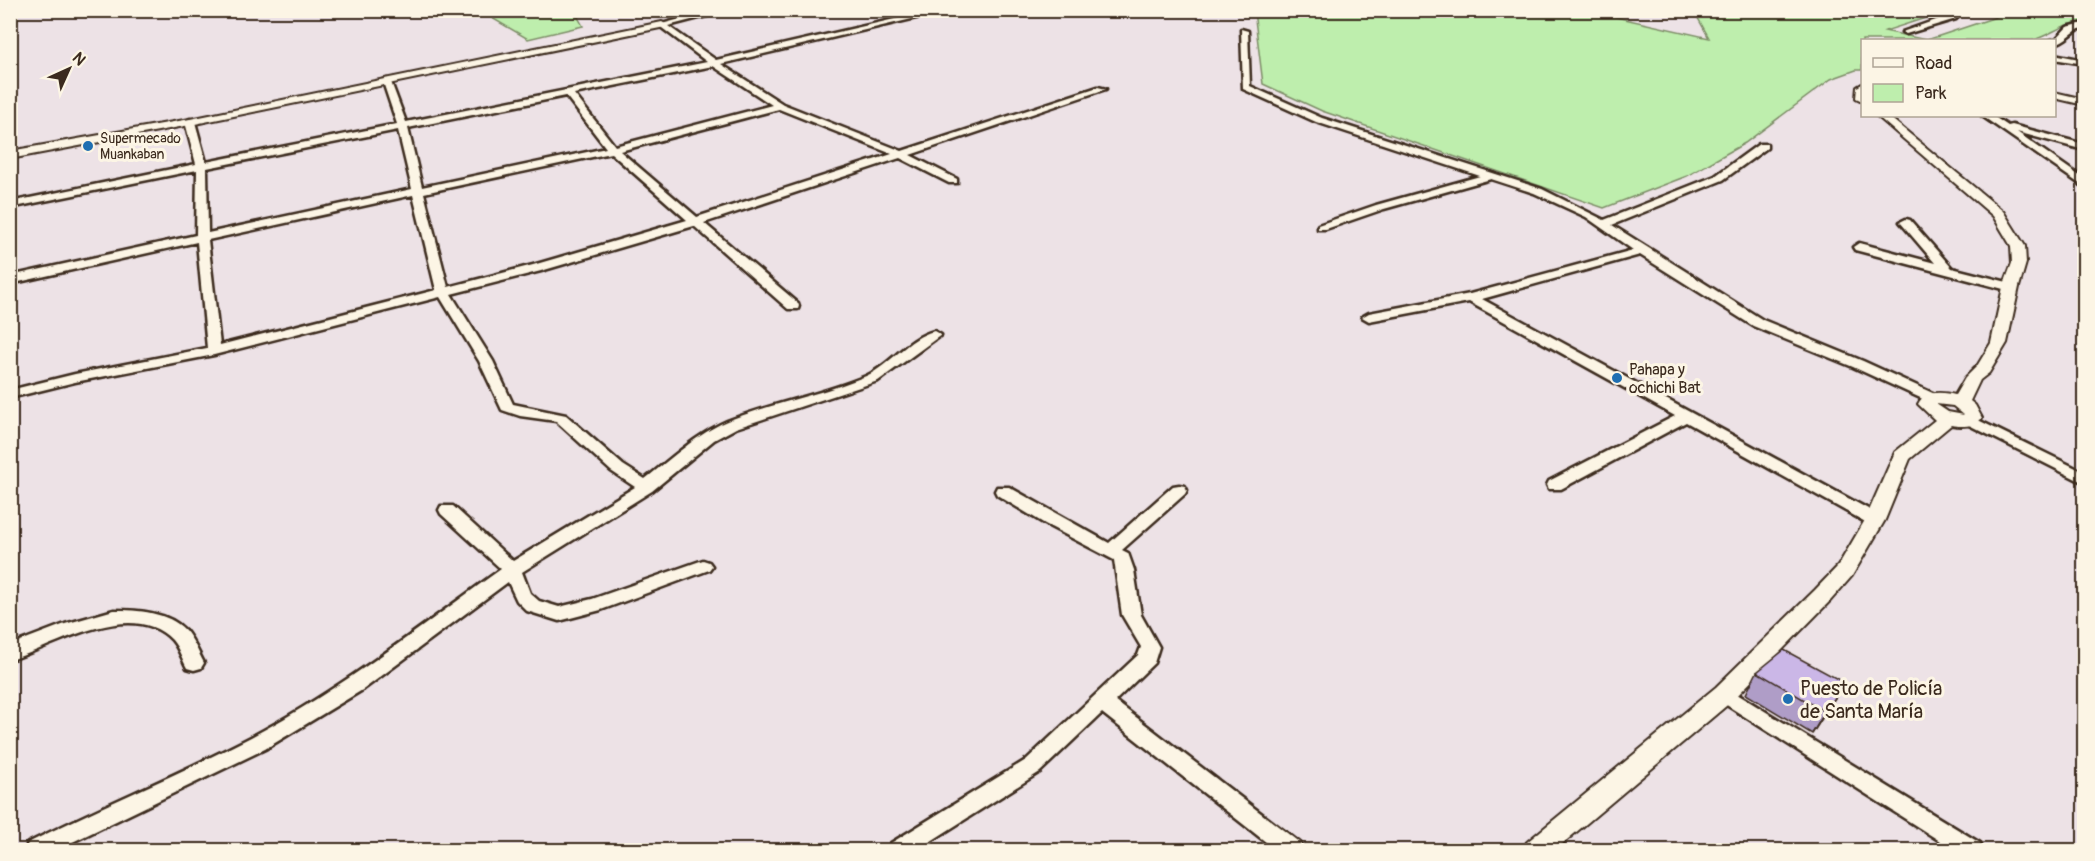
<svg xmlns="http://www.w3.org/2000/svg" width="2095" height="861" font-family="Pangolin,sans-serif">
	<rect width="100%" height="100%" fill="#ede2e6"/>
	<filter id="ink" filterUnits="userSpaceOnUse"><feTurbulence type="fractalNoise" baseFrequency=".0167" numOctaves="2"/><feDisplacementMap in="SourceGraphic" scale="12" xChannelSelector="R" yChannelSelector="G"/><feConvolveMatrix kernelMatrix="1 2 1 2 8 2 1 2 1" color-interpolation-filters="sRGB"/></filter>
	<g filter="url(#ink)">
		<path fill="#beeead" stroke="#7c8c66" stroke-width="1.5" d="M1940,10L1944,12L1885,31L1926,40H1862V70H1856L1831,79L1745,143L1687,176L1604,208L1322,111L1263,84L1254,11H1589L1709,38L1694,11Z
			M350,11H577L575,12L583,26L528,39L487,15L451,16Z
			M1986,11H2084V22C2063,22 2052,35 2033,40H1927L1996,17Z"/>
		<g fill="none" stroke-linecap="round" stroke-linejoin="round">
			<defs>
				<path id="minor" d="M714,10H730L668,26L716,60L934,10H950L721,64L783,104L902,151L1098,87L1106,89L910,155L957,179V183H949L900,158L704,223L798,303L799,306L798,309H788L694,226L541,271L451,294L493,361L513,404L566,415L623,465L645,479C671,459 697,434 727,421C772,403 821,395 866,376C891,365 907,338 934,331L941,335L878,381L736,428L714,440L652,491L522,572L530,593L539,601L559,607L592,599L703,560L709,562L712,566L709,570L601,610L559,621L527,611L517,601L508,582L364,689L265,749L56,850H25L28,843C101,806 178,775 251,737C340,690 419,628 501,569L441,514L439,510L441,506H453L513,561L635,487L611,471L556,421L520,416L502,410L479,361L440,297L214,355L75,382L10,398V390L75,374L207,348L197,242L10,284V276L196,235L197,170L10,208V202L196,164L185,122L190,119L195,122L206,162L397,124L383,82L387,79L391,82L406,122L707,62L658,25ZM713,66L772,105L615,146L574,94ZM566,96L606,148L422,187L408,128ZM779,109L892,154L697,217L620,151ZM398,130L412,189L208,233L207,168ZM611,153L687,220L533,265L448,287L424,193ZM413,195L436,290L220,345L208,240Z
					M1956,10H1965L1956,19L1906,34L1902,32L1950,15Z
					M2084,23V27C2072,31 2066,42 2054,44V40H2051L2056,39L2067,27Z
					M1241,29L1248,31L1250,86L1322,118L1542,189L1604,220L1715,176L1759,144H1767V148L1723,180L1612,225L1763,320L1863,361L1937,395L1939,398L1937,401H1927L1853,367L1753,326L1640,255L1482,299L1881,516L1883,520L1881,524H1869L1686,422L1561,489H1549L1547,485L1549,481L1675,416L1469,302L1369,321L1362,317L1369,313L1470,294L1633,250L1586,217L1534,193L1491,179L1384,209L1326,229H1318V225L1376,205L1480,176L1316,122L1243,89Z
					M2054,54L2084,60V64L2054,59Z
					M1982,116H1993L2008,126L2012,125L2084,144V150L2017,132L2084,179V187Z
					M1906,219L1910,220L1952,268L2015,284L2017,287L2011,291L1855,250L1853,247L1859,243L1935,263L1900,222Z
					M1970,416L2084,472V483L1965,423L1963,420L1965,417Z
					M1179,485L1185,486L1187,490L1185,494L1122,550L1128,553L1134,570L1141,615L1159,647L1154,663L1115,701L1300,843L1303,850H1276L1102,713L1040,772L917,850H888L891,843L1026,760L1138,655L1141,647L1122,615L1114,560L1045,524L997,495L995,491L997,487H1009L1109,543L1173,486Z
					M114,610C138,610 168,612 185,630C193,639 198,652 204,663L201,668L194,670L187,668C182,659 179,648 172,640C132,597 53,647 10,660V645L65,624Z
					M1724,686L1980,843L1983,850H1954L1717,699L1714,694L1717,689Z"/>
				<path id="tertiary" d="M662,22L667,25L665,27L190,125L10,159V151L190,119Z
					M1862,84V101L1856,98L1857,87Z
					M2054,92L2084,99V105L2054,98Z
					M1877,116H1888L2003,211L2025,246L2026,263L2019,287L2007,343L1989,373L1980,380L1970,401L1975,405L1982,418C1975,427 1961,427 1951,425L1910,459L1885,520L1852,576L1831,600L1732,701L1555,850H1523L1527,842L1716,687L1815,590L1838,566L1865,520L1895,452L1935,420L1918,404C1925,390 1942,392 1955,395L1965,378L1977,366L1991,343L2003,287L2012,263L2011,246L1993,216ZM1936,404L1953,406L1964,415L1948,412Z"/>
			</defs>
			<use href="#minor" stroke="#3b2a1e" stroke-width="5"/>
			<use href="#tertiary" stroke="#3b2a1e" stroke-width="4"/>
			<use href="#minor" fill="#fcf5e5" fill-rule="evenodd"/>
			<use href="#tertiary" fill="#fcf5e5" fill-rule="evenodd"/>
		</g>
		<path fill="#af9dc7" stroke="#3b2a1e" stroke-width="1.5" d="M1757,672L1831,704L1812,734L1746,694Z"/>
		<path fill="#8e80a2" stroke="#3b2a1e" stroke-width="1.5" d="M1845,683L1831,704L1812,734L1825,712Z"/>
		<path fill="#cbb7e7" stroke="#3b2a1e" stroke-width="1.5" d="M1784,650L1845,683L1825,712L1757,672Z"/>
	</g>
	<g fill="#1f6fb2" stroke="#fcf5e5" stroke-width="2">
		<circle cx="88" cy="146" r="6"/>
		<circle cx="1617" cy="378" r="6"/>
		<circle cx="1788" cy="699" r="6"/>
	</g>
	<g text-anchor="middle" stroke-width="6" stroke-linejoin="round" paint-order="stroke">
		<g font-size="14" fill="#3b2a1e" stroke="#fcf5e5" text-anchor="start">
			<text x="100" y="143">Supermecado<tspan x="100" dy="16">Muankaban</tspan></text>
		</g>
		<g font-size="16" fill="#3b2a1e" stroke="#fcf5e5" text-anchor="start">
			<text x="1629" y="375">Pahapa y<tspan x="1629" dy="18">ochichi Bat</tspan></text>
		</g>
		<g font-size="20" fill="#3b2a1e" stroke="#fcf5e5" text-anchor="start">
			<text x="1800" y="695">Puesto de Policía<tspan x="1800" dy="23">de Santa María</tspan></text>
		</g>
	</g>
	<rect width="2095" height="861" fill="none" stroke="#fcf5e5" stroke-width="36"/>
	<rect x="18" y="18" width="2059" height="825" fill="none" stroke="#3b2a1e" stroke-width="2" filter="url(#ink)"/>
	<rect x="1861" y="39" width="195" height="78" fill="#fcf5e5" stroke="#afa495" stroke-width="1.5"/>
	<rect x="1873" y="58" width="30" height="9" fill="#fcf5e5" stroke="#afa495" stroke-width="1.5"/>
	<text x="1915" y="69" font-size="18" fill="#3b2a1e">Road</text>
	<rect x="1873" y="84" width="30" height="18" fill="#beeead" stroke="#afa495" stroke-width="1.5"/>
	<text x="1915" y="99" font-size="18" fill="#3b2a1e">Park</text>
	<g transform="translate(69 69) rotate(45)" stroke="#fcf5e5" stroke-width="4.5" paint-order="stroke">
	<path d="M0-4.5L10 22L0 15L-10 22Z" fill="#3b2a1e"/>
	<text y="-9" font-size="16" font-weight="bold" text-anchor="middle" fill="#3b2a1e">N</text>
	</g>
</svg>
